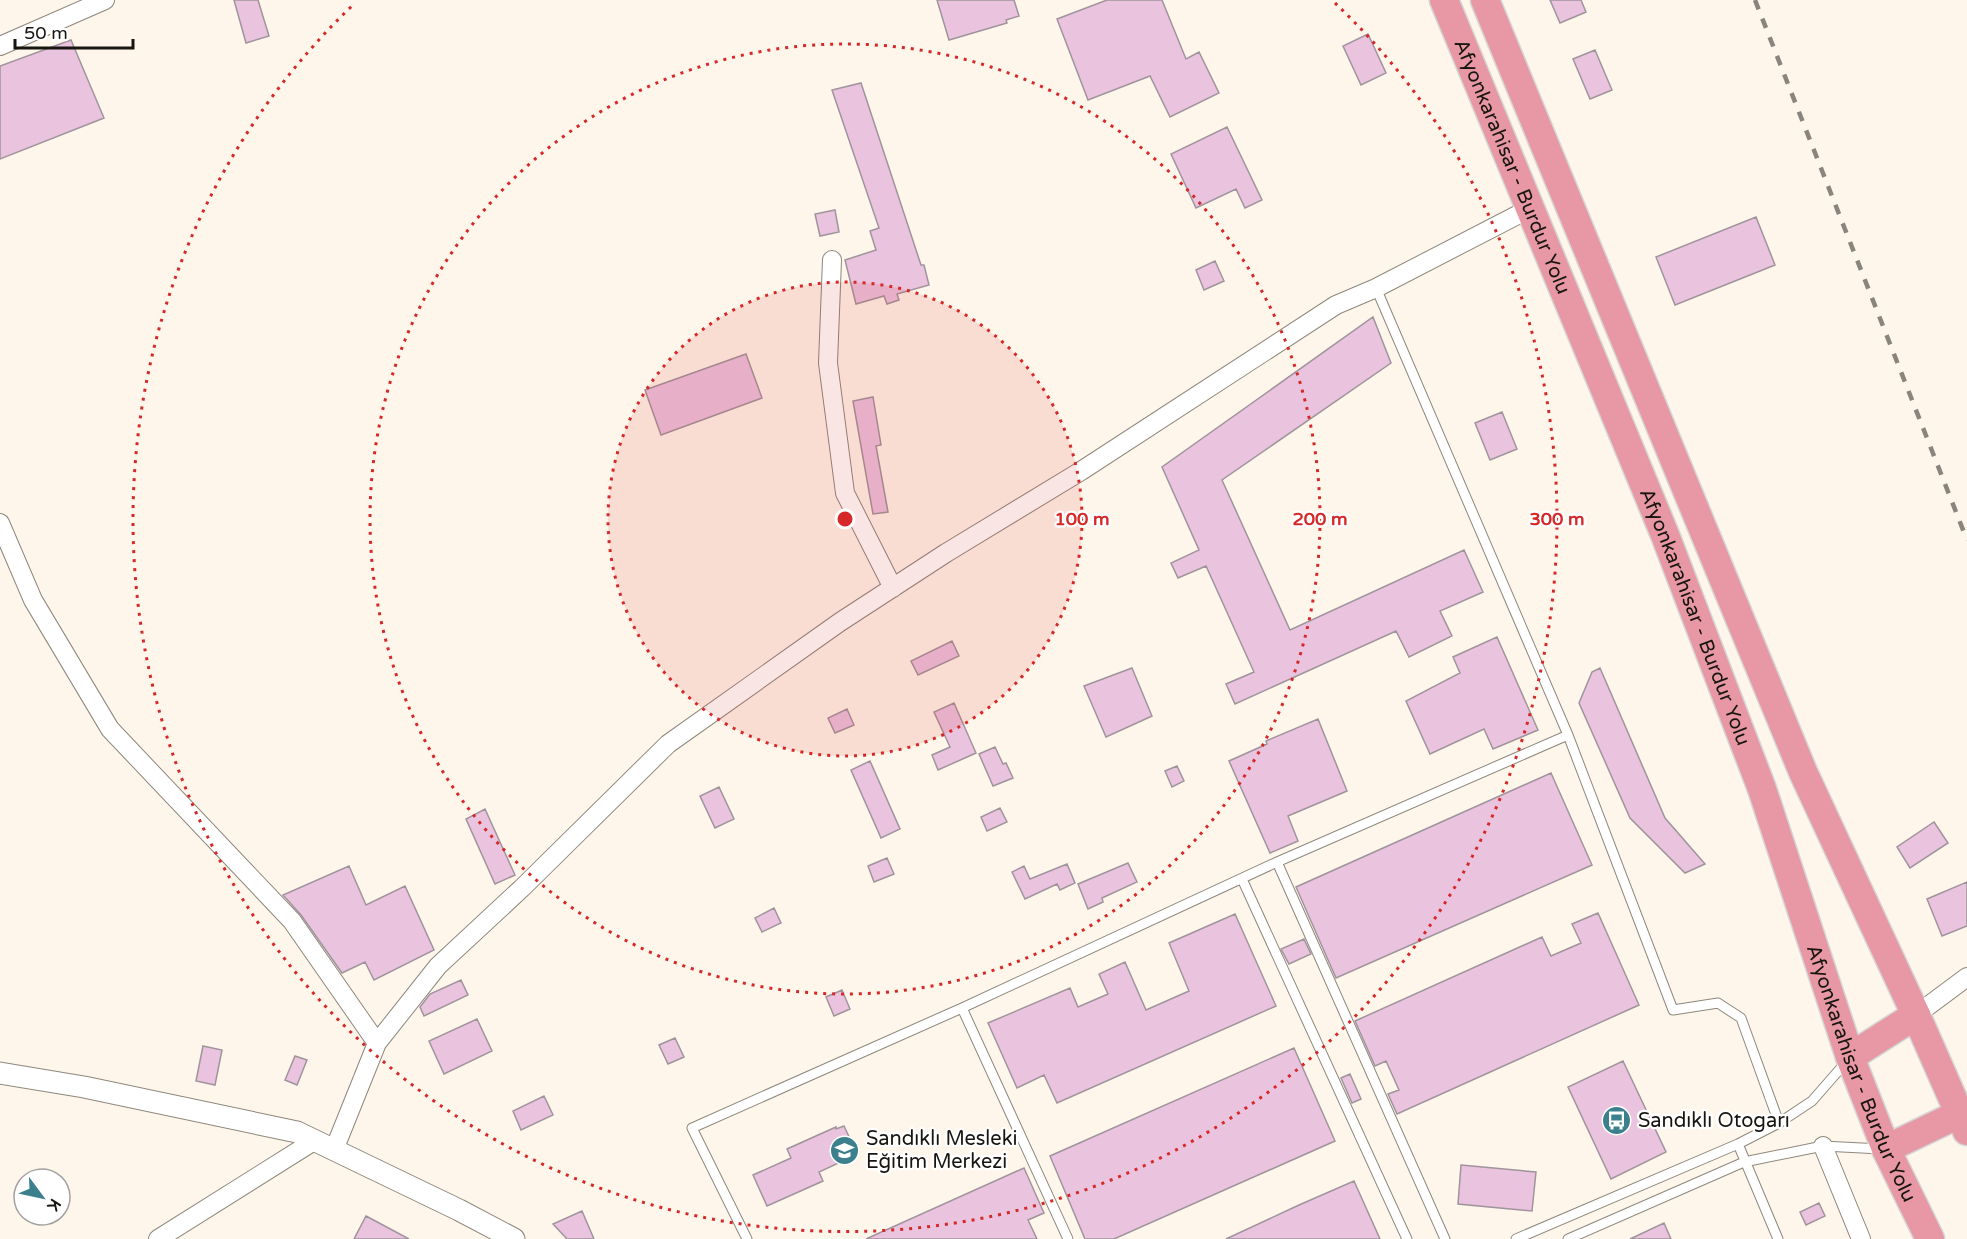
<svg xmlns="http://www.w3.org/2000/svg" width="1967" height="1239" font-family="'Varela Round',sans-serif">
	<rect width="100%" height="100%" fill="#fef6eb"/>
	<path fill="#eac3de" stroke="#a0949c" stroke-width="1.5" d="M234,0H258L269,36L246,43Z
		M937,0H1014L1019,16L1006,20L1007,23L949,40Z
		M1107,0H1162L1186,59L1199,52L1219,93L1170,117L1150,76L1088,100L1057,19Z
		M1550,0H1581L1586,12L1560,23Z
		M1368,34L1386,73L1361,85L1343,46Z
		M71,40L104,118L0,159V66Z
		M1595,50L1612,90L1590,99L1573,59Z
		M861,83L921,265H924L929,285L897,294L899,300L887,304L884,296L856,304L845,260L876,250L870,231L879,228L832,90Z
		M1227,127L1262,200L1245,208L1236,189L1196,208L1171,154Z
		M835,210L839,232L820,236L815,214Z
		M1756,217L1775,265L1675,305L1656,257Z
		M1215,261L1224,281L1204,290L1196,270Z
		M1373,317L1391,363L1222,480L1290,630L1464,550L1483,592L1440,611L1452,636L1409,657L1396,631L1235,704L1226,684L1254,672L1206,566L1178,578L1171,563L1199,550L1162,467Z
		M746,354L762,398L661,435L645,390Z
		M873,397L881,445L876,446L888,512L873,514L853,401Z
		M1502,412L1517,449L1490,460L1475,423Z
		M1497,637L1538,730L1493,749L1484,729L1430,754L1406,701L1460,673L1453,657Z
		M952,641L959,656L918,675L911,661Z
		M1132,668L1152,716L1106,737L1084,686Z
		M1600,668L1665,818L1705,864L1685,873L1630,818L1579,703L1592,672Z
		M954,703L976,753L938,770L932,755L950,747L934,712Z
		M847,709L854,725L835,733L828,718Z
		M1318,719L1347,791L1288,816L1298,841L1270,853L1229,761L1267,744L1266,741Z
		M995,747L1003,764L1006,763L1013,778L993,786L979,754Z
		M870,761L900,829L881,838L851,770Z
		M1177,766L1184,781L1172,787L1165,771Z
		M1551,773L1592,865L1336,978L1296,887Z
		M719,787L734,819L715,828L700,796Z
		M1000,808L1007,822L987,831L981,817Z
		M485,809L515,875L495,884L466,819Z
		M1934,822L1948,843L1910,868L1897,847Z
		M887,858L894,874L874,882L868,866Z
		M1128,863L1137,882L1102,898L1103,902L1088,909L1078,884Z
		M1067,864L1075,883L1060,890L1057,884L1025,899L1012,872L1024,866L1030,879Z
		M349,866L366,905L405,886L434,950L374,980L365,962L342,973L301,915L283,895Z
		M1967,882V926L1942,936L1927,899Z
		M774,908L781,923L762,932L755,918Z
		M1598,913L1639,1005L1397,1114L1388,1094L1399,1090L1386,1061L1375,1066L1355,1021L1542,937L1551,956L1581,943L1572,924Z
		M1235,914L1276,1006L1057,1103L1044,1075L1017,1088L988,1023L1070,988L1078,1007L1108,994L1099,974L1125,962L1146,1010L1189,991L1169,943Z
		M1304,939L1311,954L1289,964L1281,949Z
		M461,980L468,995L424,1016L420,1007L430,994Z
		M842,990L850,1009L834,1016L826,997Z
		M477,1019L492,1051L444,1074L429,1041Z
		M675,1038L684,1057L668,1064L659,1045Z
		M203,1046L222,1050L215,1085L196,1081Z
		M1294,1048L1335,1141L1114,1239H1085L1050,1156Z
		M295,1056L307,1060L297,1085L285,1080Z
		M1623,1061L1666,1152L1611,1179L1568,1087Z
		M1350,1074L1361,1099L1352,1103L1341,1078Z
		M544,1096L553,1115L521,1130L513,1111Z
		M844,1126L851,1141L844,1145L849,1158L819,1172L823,1181L767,1206L753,1175L791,1158L787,1149L836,1127V1129Z
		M1461,1165L1536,1172L1532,1211L1458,1204Z
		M1024,1168L1044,1213L1028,1220L1037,1239H866Z
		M1354,1181L1380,1239H1226L1299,1205Z
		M1819,1203L1825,1216L1806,1225L1800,1212Z
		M582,1211L594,1239H567L553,1224Z
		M366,1216L409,1239H354Z
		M1664,1223L1671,1239H1630Z"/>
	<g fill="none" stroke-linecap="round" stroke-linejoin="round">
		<defs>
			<path id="service" d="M1376,288L1568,735L1673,1010L1718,1003L1741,1018L1779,1123
				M1277,862L1445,1239
				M1242,879L1407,1239
				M962,1008L1068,1239
				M1738,1144L1778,1239
				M747,1239L692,1128L962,1008L1277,862L1568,735
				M1516,1239L1738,1144L1779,1123L1812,1101L1847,1061
				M1568,1239L1744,1162L1823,1146L1881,1149"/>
			<path id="minor" d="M0,46L105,0
				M832,260L828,363L845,493L893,588
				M0,523L33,600L110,729L292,921L377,1043
				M1916,1015L1967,977
				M1823,1146L1861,1239
				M334,1150L377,1043L438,966L522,888L668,744L840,622L946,553L1081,471L1336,305L1376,288L1529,209
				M158,1239L314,1141"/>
			<path id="tertiary" d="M0,1073L84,1087L297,1132L459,1210L514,1239"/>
			<g id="trunk">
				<path id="s1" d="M1444,0L1665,535L1762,789L1850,1057L1886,1149L1930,1239"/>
				<path d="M1485,0L1803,772L1916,1015L1967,1131"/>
				<path d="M1850,1057L1916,1015"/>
				<path d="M1886,1149L1961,1113"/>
			</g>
		</defs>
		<use href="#service" stroke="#8e877c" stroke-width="11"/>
		<use href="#minor" stroke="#8e877c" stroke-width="20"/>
		<use href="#tertiary" stroke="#8e877c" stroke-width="23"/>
		<use href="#trunk" stroke="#d5d5d4" stroke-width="31"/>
		<use href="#service" stroke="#fff" stroke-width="9"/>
		<use href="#minor" stroke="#fff" stroke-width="18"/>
		<use href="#tertiary" stroke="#fff" stroke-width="21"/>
		<use href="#trunk" stroke="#e798a4" stroke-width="28"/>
		<path stroke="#89847c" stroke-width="4.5" stroke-dasharray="10 10" stroke-linecap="butt" d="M1755,0L1967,540"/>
	</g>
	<circle cx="845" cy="519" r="237" fill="#d62828" fill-opacity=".12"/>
	<g fill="none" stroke="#d62828" stroke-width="3" stroke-dasharray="3 6">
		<circle cx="845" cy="519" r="237"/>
		<circle cx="845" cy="519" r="475"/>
		<path d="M1335 3A712 712 0 1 1 355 3"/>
	</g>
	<defs>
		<symbol id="bus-disc" viewBox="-11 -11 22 22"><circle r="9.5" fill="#3c808e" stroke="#fff"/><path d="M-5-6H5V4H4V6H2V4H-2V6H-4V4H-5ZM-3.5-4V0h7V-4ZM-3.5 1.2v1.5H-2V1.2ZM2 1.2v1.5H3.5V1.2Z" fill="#fff"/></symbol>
		<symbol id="school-disc" viewBox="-11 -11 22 22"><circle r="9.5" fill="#3c808e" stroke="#fff"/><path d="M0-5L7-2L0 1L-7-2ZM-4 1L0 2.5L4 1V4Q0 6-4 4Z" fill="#fff"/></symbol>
	</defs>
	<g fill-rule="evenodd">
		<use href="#bus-disc" x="1600" y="1104" width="33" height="33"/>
		<use href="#school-disc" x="828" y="1134" width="33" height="33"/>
	</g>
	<g text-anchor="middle" stroke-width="4.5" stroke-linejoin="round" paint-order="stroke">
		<g font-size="20" fill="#171510" stroke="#fff">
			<text dy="7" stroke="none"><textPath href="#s1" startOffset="180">Afyonkarahisar - Burdur Yolu</textPath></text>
			<text dy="7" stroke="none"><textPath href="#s1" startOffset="666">Afyonkarahisar - Burdur Yolu</textPath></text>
			<text dy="7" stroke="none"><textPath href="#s1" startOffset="1152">Afyonkarahisar - Burdur Yolu</textPath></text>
		</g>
		<g font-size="20" fill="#171510" stroke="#fff" text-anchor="start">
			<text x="1638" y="1127">Sandıklı Otogarı</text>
			<text x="866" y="1145">Sandıklı Mesleki<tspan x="866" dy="23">Eğitim Merkezi</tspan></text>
		</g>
	</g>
	<circle cx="845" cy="519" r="9" fill="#d62828" stroke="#fff" stroke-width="3"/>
	<g font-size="18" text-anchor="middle" font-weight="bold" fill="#d62828" stroke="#fff" stroke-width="4.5" stroke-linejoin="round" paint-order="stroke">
		<text x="1082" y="525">100 m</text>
		<text x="1320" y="525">200 m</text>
		<text x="1557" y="525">300 m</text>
	</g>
	<g transform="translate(42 1197) rotate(123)"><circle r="28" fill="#ffffff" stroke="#a2a19f" stroke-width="1.5"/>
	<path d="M0-4.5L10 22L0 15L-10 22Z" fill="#3c808e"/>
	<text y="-9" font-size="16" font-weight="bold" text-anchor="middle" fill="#171510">K</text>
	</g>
	<path d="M15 39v9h118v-9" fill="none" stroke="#171510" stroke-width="3"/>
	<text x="24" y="39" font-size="18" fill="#171510" stroke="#ffffff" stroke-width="4.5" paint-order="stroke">50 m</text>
</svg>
